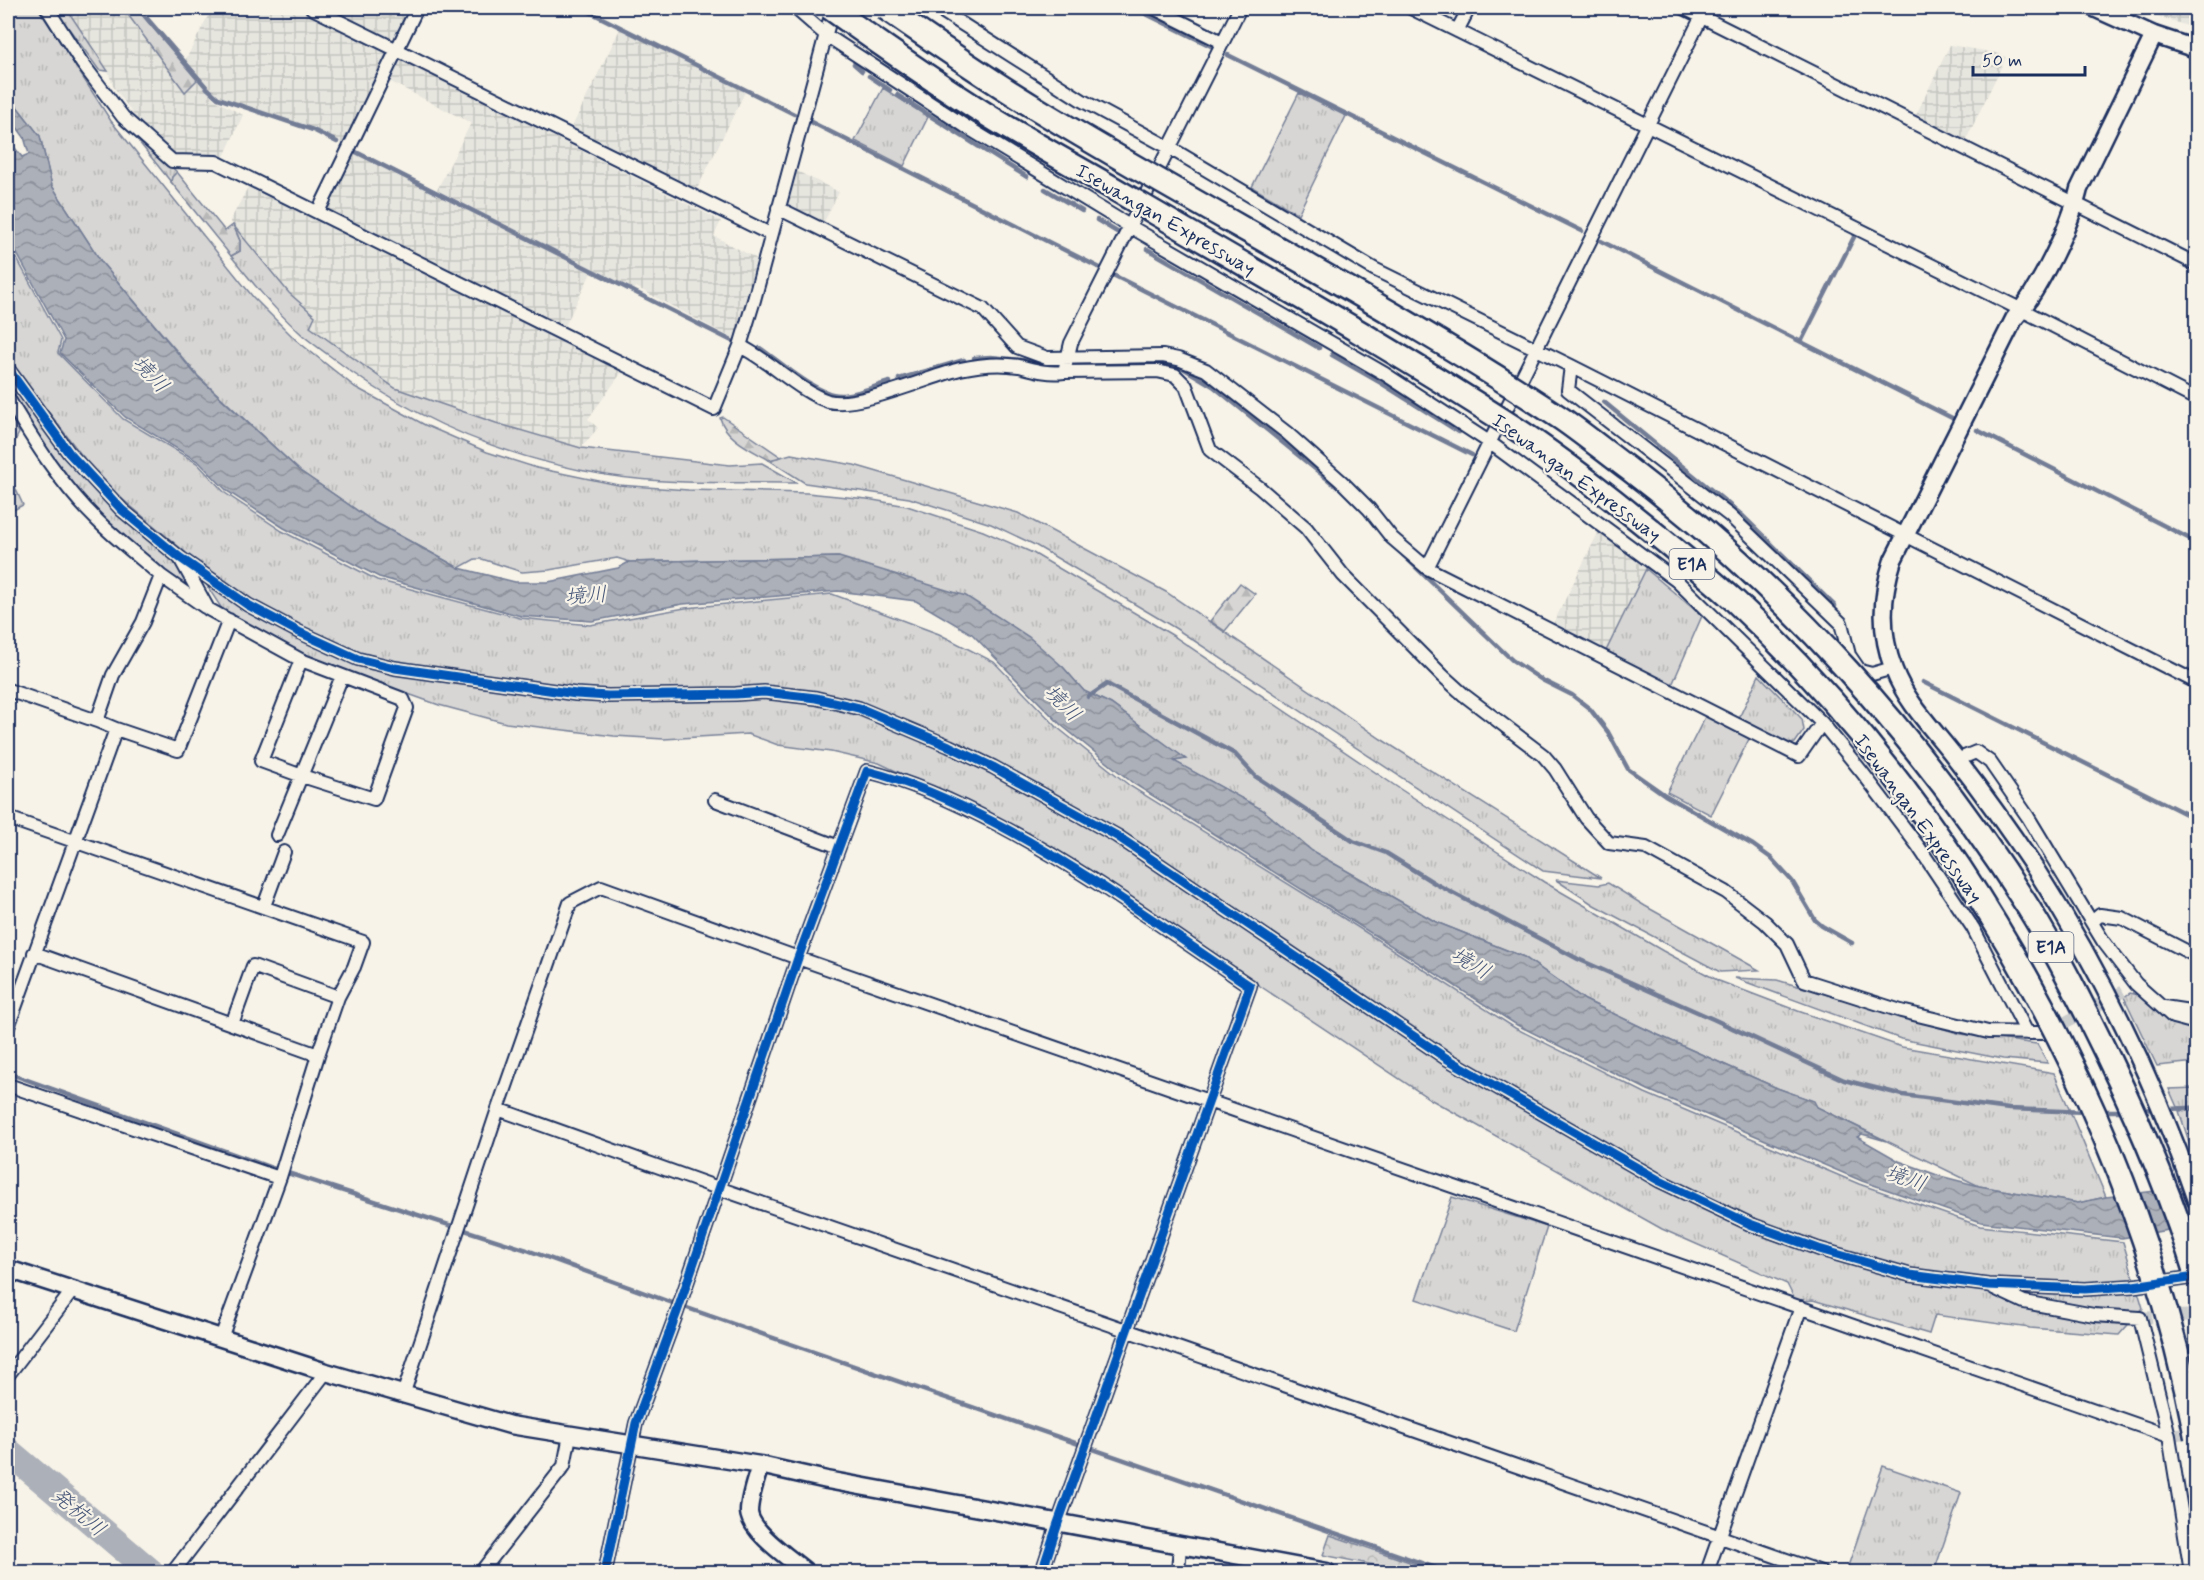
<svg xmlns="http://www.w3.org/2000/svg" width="2204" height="1580" font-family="Mynerve,'Klee One',sans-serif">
	<defs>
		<pattern id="industrial-grid" width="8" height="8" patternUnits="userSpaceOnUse" patternTransform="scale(1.5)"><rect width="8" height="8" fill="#e6e5de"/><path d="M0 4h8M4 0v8" fill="none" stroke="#c5c5c1"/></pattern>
		<pattern id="grass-tufts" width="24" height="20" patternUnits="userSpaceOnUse" patternTransform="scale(1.5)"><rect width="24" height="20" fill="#d7d6d4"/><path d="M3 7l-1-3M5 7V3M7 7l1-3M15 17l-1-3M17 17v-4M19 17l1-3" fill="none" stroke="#b8b8b8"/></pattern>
		<pattern id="forest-firs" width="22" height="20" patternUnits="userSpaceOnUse" patternTransform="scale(1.5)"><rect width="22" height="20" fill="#d7d6d4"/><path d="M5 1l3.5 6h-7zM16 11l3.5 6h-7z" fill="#b8b8b8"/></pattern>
		<pattern id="park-crowns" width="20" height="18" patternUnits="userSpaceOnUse" patternTransform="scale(1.5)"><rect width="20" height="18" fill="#d7d6d4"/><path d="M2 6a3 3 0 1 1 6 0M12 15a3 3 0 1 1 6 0" fill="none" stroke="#b8b8b8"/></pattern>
		<pattern id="water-waves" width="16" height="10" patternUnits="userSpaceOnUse" patternTransform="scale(1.5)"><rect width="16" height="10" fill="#acb0b9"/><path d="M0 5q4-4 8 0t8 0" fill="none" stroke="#8b909a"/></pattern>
	</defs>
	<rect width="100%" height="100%" fill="#f7f3e8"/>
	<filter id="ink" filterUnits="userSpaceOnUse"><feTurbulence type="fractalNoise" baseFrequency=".0167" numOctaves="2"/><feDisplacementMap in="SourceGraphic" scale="12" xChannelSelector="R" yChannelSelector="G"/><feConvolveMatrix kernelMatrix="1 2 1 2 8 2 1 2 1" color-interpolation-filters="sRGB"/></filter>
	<g filter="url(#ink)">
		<path fill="url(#industrial-grid)" d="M66,8H122L185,91L197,80L215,100L243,115L222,161L212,154L179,155L168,151L136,118L113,86L108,71Z
			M212,8H300L385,50L387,56L343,144L313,129L219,96L207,87L185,61Z
			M329,8H410L396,36L389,38Z
			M2137,8H2196V29L2149,13Z
			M620,29L745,92L696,191L571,129Z
			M1950,45L1996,53L2006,57L1966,140L1916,115Z
			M399,59L721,221L714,236L759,260L736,340L636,287L634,290L437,190L471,123L389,81Z
			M353,152L591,273L564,328L328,212L326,204Z
			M793,169L839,192L823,224L788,207L786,199Z
			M248,187L622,372L588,419L598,428L581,448L496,423L395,388L310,327L315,315L289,293L230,221Z
			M1599,531L1646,569L1606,651L1553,624Z"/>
		<path fill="url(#grass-tufts)" stroke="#798299" stroke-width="1.5" d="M8,8H38L111,121L253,297L296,340L355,387L425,425L487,452L537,468L618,485L688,490L807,493L867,499L907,506L983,531L1033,553L1172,635L1400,789L1544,882L1663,951L1719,981L1798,1011L1902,1047L2054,1073L2106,1197L2078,1203L1979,1186L1817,1107L1813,1101L1777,1088L1658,1035L1585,1000L1524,957L1436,922L1312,851L1263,810L1173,761L1185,759L1111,704L1084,691L1063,667L838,557L630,562L617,558L549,570L522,572L482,559H475L459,568L371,520L300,471L198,376L102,263L52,186L40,136L8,95Z
			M54,8H66L108,71L99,70Z
			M883,88L928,117L904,166L855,141Z
			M1299,93L1346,116L1298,214L1252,187Z
			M140,139L177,172L172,177L171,182L139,142Z
			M233,225L289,293L315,316L310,327L395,388L496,423L581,448L730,465L762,463L797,483C734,482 669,485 606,475C505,458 411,419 330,356C319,348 307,340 298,331C273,308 252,282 231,256L240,251V241Z
			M8,242L61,340L58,353L123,419L197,463L225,493L282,531L377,580L520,618L590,625L685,608L832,594L939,634L994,662L1058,728L1130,786L1348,921L1515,1028L1645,1093L1859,1184L1980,1226L2123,1242L2143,1308L2119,1335L2030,1328L1935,1315L1929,1334L1813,1300L1796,1302L1787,1284L1662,1229L1430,1099L1260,986L1132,898L1052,849L999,820L879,763L831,752L778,745L748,734L664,739L614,736L506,723L439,705L302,656L222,609L185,552L102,482L8,359Z
			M8,378L119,513L174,562L195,593L167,575L100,518L37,441L8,392Z
			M8,411L19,433L8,455Z
			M791,454L854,465L1018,513L1166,592L1381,739L1601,878L1543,871L1175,628L1035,545L991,524L909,498L805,483L769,460Z
			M1646,569L1702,616L1672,685L1606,651Z
			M1759,675L1802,719L1804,730L1795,743L1790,744L1739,718Z
			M1706,715L1750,737L1711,815L1667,792Z
			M1556,880L1599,885L1608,883L1645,906L1759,970L1720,972L1594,905Z
			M1735,978L1777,980L1961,1034L2037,1044L2048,1063L2003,1059L1901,1039Z
			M2130,993L2143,996L2168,1022L2196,1028V1062L2157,1066L2124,997Z
			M2196,1088V1106L2177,1107L2169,1089Z
			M2196,1110V1150L2192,1151L2179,1111Z
			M1452,1197L1547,1227L1514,1331L1416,1299Z
			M1883,1466L1961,1493L1934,1572H1846Z"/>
		<path fill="url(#forest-firs)" stroke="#798299" stroke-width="1.5" d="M123,8H136L197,80L185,92Z
			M177,172L225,231L233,225L240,241V251L231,256L171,182L172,177Z
			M723,417L781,457L769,460C752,450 726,439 720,418Z
			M1240,583L1255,594L1225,631L1210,621Z"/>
		<path fill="url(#park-crowns)" stroke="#798299" stroke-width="1.5" d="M8,472L23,505L8,513Z
			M1330,1535L1436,1571L1410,1572L1323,1555Z"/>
		<path fill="url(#water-waves)" stroke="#727c95" stroke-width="1.5" d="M8,95L40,136L52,186L102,263L197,376L300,471L371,520L459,568L515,582H548L618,568L629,562L839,557L966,596L1029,637L1063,667L1084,691L1111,704L1186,759L1174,761L1263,810L1312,851L1436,922L1524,957L1585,1000L1658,1035L1777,1088L1814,1101L1817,1107L1886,1141L1862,1134L1857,1137L1899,1161L1940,1176L1979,1186L2078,1203L2106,1197L2196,1186V1225L2122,1238L1981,1222L1862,1181L1648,1090L1517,1025L1134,784L1061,725L972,634L916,601L838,591L683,604L592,621L521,616L379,577L284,528L227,491L199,462L125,417L60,353L64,340L8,237V139L22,157L29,154L24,137L8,115Z"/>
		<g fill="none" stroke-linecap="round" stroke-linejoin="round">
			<path stroke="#727c95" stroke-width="4.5" d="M138,8L207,88L218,98L313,130L337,142
				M582,8L794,114
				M1134,8L1211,46
				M1228,55L1582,231
				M854,64L862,71
				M869,76L890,90
				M897,95L1027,177
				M809,121L1102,269
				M356,152L732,341
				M1045,189L1082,211
				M1097,220L1117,232
				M1601,241L1952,418
				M1147,249L1319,348
				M1113,275L1472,455
				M1801,342L1854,237
				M760,348C779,361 817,395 840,395C856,395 874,386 890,382
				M1332,355L1381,383L1459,432
				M974,358L991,357L1050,363
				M1104,363H1153L1183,368L1213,386L1336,486
				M899,379L964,360
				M1604,402L1743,516L1835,606
				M1977,430L2196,542
				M1403,555L1512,660L1542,680L1572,695L1590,709L1608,732L1628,769L1665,795L1753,845L1771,858L1792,881L1815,920L1822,926L1852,943
				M1923,682L2196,819
				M1088,697L1107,684L1235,754L1255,776L1353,841L1386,853L1436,884L1578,959L1713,1019L1844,1080L1903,1095L2009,1109L2086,1112
				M8,1073L272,1168L527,1250L667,1301L1447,1572
				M2166,1109L2196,1108
				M2139,1110L2158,1109
				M2100,1111H2125"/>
			<path stroke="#acb0b9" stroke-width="27" d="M8,1451L151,1572"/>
			<path stroke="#cbcccc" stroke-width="12" stroke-dasharray="12 6" stroke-linecap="butt" d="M2049,1031L2126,990
				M2140,1318L2196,1315
				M2169,1436L2196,1430"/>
			<defs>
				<path id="street" d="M47,8L82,63L123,117L172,161L216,162L714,409L740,346L754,300L833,8
					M312,8L770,234
					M795,8L826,35L965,126L1131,227L1385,374L1489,442L1677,581L1822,723L1862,772L1918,846L1973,928L2027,1033
					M937,8L1083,101L1170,148L1374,269L1571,366L2196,682
					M1154,8L1222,42
					M1240,8L1071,343L1064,372L1157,371L1175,375L1186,386L1210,450L1260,488L1306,528L1343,575L1443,676L1464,695L1543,755L1555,769L1586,818L1609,843L1646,848L1726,892L1765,922L1787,944L1804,980L1901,1011L1988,1032L2045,1033
					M1411,8L2022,310L2196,399
					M1684,8L2196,264
					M1457,31L1469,8
					M778,208L983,309L1017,347L1047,358L1163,356L1178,359L1206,370L1287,433L1342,482L1369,509L1392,538L1427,568L1799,756L1822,723
					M318,212L417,8
					M740,346C769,360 800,392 828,401C857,409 929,377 960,369C978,365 1001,363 1019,366C1035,370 1047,374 1064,372
					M1571,366L1568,390L1730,516L1841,623L1849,655L1860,671L1872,674L1893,668
					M8,369L69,453L122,510L179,557L248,605L299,632L358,659L395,668L576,694L608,696L736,694L764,692L816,698L859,708L949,746L993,767L1117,836L1446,1058L1660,1181L1750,1224L1819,1249L1910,1275L1988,1285L2085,1289L2133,1286L2196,1277
					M8,398C34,442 62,486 98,521C118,541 141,558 161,576
					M181,560L208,609L301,660L403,699L407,708L374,799L302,776L261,761L301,660
					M1427,568L1706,8
					M8,690L97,721
					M116,729L178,750L229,620
					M1957,760L1976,752L1990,762L2028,817L2103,941L2136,984L2173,1017L2196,1023
					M715,800L839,847
					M8,818L363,942L354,967L338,997L318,1055L280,1177L221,1338
					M277,835L342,676
					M264,906L284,852
					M2093,921L2100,915L2122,918L2196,956
					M34,953L318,1055
					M2164,1007L2196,1012
					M232,1024L253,966L338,997
					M8,1027L116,729L97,721L113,675L143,622L161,576L205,607
					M8,1085L279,1178
					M498,1109L718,1188L1821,1572
					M1994,1288L2024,1302L2094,1315L2140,1318L2169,1436L2191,1572
					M8,1375L73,1290
					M403,1395L498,1109L570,903L601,887L798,958L2169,1436
					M173,1572L326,1372
					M481,1572L564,1466L570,1435
					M605,1572L636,1423L677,1312L798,958L867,771C915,783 958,803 1001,826C1089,873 1168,931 1250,986L1058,1523L1042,1572
					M1178,1572L1180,1545
					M1707,1572L1801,1307"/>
				<path id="secondary" d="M2094,8L2154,35L2196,49
					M2154,35L2079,189C2070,227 2039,290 2014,319L1893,560C1881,596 1880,634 1894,670C1906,702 1933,729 1954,756C1983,793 2010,831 2036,870C2102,973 2156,1085 2196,1200
					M8,1269L326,1372L510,1425L760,1465L827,1480L1327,1572
					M760,1465C756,1480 749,1497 749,1512C750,1532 791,1559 806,1572"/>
			</defs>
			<use href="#street" stroke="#1b2f5e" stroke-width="16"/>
			<use href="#secondary" stroke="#1b2f5e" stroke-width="21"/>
			<use href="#street" stroke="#f7f3e8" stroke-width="12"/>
			<use href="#secondary" stroke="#f7f3e8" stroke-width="16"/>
			<defs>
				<path id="highway-bridge" d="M830,8C883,46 937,84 992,118C1039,147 1088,173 1135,201C1260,274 1386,345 1507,423C1551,451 1592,483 1632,515C1667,543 1702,571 1735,601C1967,818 2136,1125 2196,1437
					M885,8C934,42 983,76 1034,107C1209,214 1391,305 1562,419C1585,435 1607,453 1630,470C1787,590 1922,740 2028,907C2058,955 2083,1006 2108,1057C2142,1128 2173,1200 2196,1275"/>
			</defs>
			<use href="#highway-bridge" stroke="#1b2f5e" stroke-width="27" stroke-linecap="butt"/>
			<use href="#highway-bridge" stroke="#f7f3e8" stroke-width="22"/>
			<defs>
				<path id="cycleway" d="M8,369L69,453L122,510L179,557L248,605L299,632L358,659L395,668L576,694L608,696L736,694L764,692L816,698L859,708L949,746L993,767L1117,836L1446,1058L1660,1181L1750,1224L1819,1249L1910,1275L1988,1285L2085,1289L2133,1286L2196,1277
					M605,1572L636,1423L677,1312L798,958L867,771C915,783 958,803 1001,826C1089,873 1168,931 1250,986L1058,1523L1042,1572"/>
			</defs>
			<use href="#cycleway" stroke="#f7f3e8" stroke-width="13"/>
			<use href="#cycleway" stroke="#0057b8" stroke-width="9"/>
		</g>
	</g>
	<g text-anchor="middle" stroke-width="4.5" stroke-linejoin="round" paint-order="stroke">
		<g fill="#f7f3e8" stroke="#5d6a87" stroke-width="1.5">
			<rect x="1669.5" y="549" width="45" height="30" rx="4.5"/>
			<rect x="2028.5" y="932" width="45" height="30" rx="4.5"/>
		</g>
		<g font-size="18" font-weight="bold" fill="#1b2f5e">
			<text x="1692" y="570">E1A</text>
			<text x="2051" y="953">E1A</text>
		</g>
		<g font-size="20" fill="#1b2f5e" stroke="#f7f3e8">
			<text transform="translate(1166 219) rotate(30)" y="7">Isewangan Expressway</text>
			<text transform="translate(1577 477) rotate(36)" y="7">Isewangan Expressway</text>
			<text transform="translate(1919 818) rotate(54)" y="7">Isewangan Expressway</text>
		</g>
		<g font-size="21" font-style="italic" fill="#465679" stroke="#f7f3e8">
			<text transform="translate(151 374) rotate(47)" y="7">境川</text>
			<text transform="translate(586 595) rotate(-4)" y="7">境川</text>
			<text transform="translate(1063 703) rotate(45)" y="7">境川</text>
			<text transform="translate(1471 963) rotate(31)" y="7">境川</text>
			<text transform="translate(1906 1178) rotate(19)" y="7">境川</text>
			<text transform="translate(79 1512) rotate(40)" y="7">発杭川</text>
		</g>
	</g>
	<rect width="2204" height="1580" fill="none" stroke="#f7f3e8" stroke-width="30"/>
	<rect x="15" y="15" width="2174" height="1550" fill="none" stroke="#1b2f5e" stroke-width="2" filter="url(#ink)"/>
	<path d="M1973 66v9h112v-9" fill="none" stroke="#1b2f5e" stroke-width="3"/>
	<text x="1982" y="66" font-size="18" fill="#1b2f5e" stroke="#f7f3e8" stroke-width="4.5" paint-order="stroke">50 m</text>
</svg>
